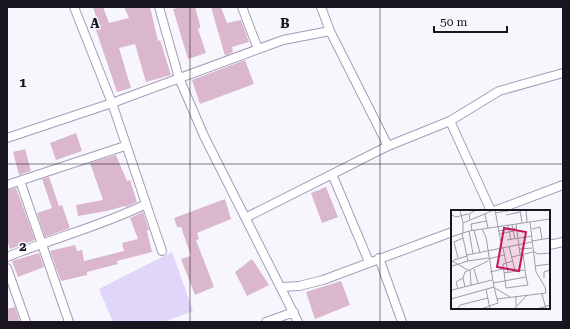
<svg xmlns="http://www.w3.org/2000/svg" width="570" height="329" font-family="'Roboto Serif',serif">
	<rect width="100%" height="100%" fill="#f8f6fd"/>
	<path fill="#e0d6fa" d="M172,252L193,311L164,322H113L99,289Z"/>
	<path fill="#dab7cd" d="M93,7H103L109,23L129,18L124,7H150L158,41L160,40L171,75L146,82L135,44L119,48L131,88L117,92L95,27L99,26Z
		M181,7H195L200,25V28L198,29L206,53L188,59L173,9Z
		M211,7H221L227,23L241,20L249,42L232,47L233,52L225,56Z
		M245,60L254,84L200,104L192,80Z
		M76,133L82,151L56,160L50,143Z
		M25,149L31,171L19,175L13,152Z
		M116,155L127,181L130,180L137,202L126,207L125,206L107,211L78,216L76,205L103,200L90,163Z
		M49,177L59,206L62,205L70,228L45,237L37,213L52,208L42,179Z
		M326,187L338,217L322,223L311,193Z
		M16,188L35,240L10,249L7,240V190Z
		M225,199L231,219L197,233L199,239L196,240L214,287L195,295L181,259L191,256L181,227H177L174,218Z
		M143,212L149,230L147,231L152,252L117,261L118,264L87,272V275L61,281L50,251L75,245L77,251L82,250L84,261L124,251L122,243L138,239L130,218Z
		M39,253L44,267L18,277L12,261Z
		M252,259L269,285L247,296L235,272Z
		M341,281L350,305L315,319L306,292Z
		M15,307L20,322H7V309Z"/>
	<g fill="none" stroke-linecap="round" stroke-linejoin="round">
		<defs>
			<path id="street" d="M74,7L112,103L162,251
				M159,7L179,78L204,136L298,322
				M242,7L258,49
				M321,7L330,31L388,146
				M450,121L491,211
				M7,138L112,103L283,40L330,31
				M332,174L369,262
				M20,181L69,322
				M7,185L125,146
				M494,211L563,185
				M247,217L388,146L450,121L499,91L563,73
				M549,245L563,242
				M7,257C53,238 102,226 146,204
				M379,258L402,322
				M7,268L26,322
				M282,287L299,286L323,280L452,232
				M266,322L294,312"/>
		</defs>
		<use href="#street" stroke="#a49cbb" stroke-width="10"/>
		<use href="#street" stroke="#fff" stroke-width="8"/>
	</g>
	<path fill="none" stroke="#181420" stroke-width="1" stroke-opacity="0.55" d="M190,7V322M380,7V322M7,164H563"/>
	<g transform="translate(451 210)">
		<rect width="99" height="99" fill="#f8f6fd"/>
		<path fill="none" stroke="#9e9ca5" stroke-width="1" d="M9,0L12,13M44,0L51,38M69,0L71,13M75,0L76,12M44,3L62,0M34,4L37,18M1,5L5,7L17,4M55,5L69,2M19,10L18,4L25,0M65,14L69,44M57,15L60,30M61,15L64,29M81,19L89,17L91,29M23,20L29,43M18,21L22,44M21,21L20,14L36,11M47,21L65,18M12,23V13L43,0M48,24L63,21M0,27L18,21L99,9M56,30L81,26M81,31L99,28M58,36L64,61M52,38L57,62M69,39L81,38M82,41L87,44L99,43M16,45L81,32M61,47L82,42M7,48L3,32L12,28M37,49L53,45M1,51L17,60M17,51L37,48M62,51L52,54L55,78L77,75L75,67M0,53L3,50L16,46M1,56L17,51L11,23M84,56L99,54M19,59L20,75M23,59L27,73M39,62L52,59M53,63L73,60M93,68V62L99,60M42,73L75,67L72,44M14,77L12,68L14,62L37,51M44,78L59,87M7,79L5,72L12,68M35,79L39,99M1,80L41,70M91,84L95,99M0,89L43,77L35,27L31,19M46,89L95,83L94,77L85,62L79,12M66,96L76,85M7,99L9,95L37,88M30,99L47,93L43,77M65,99V86M86,99L99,95"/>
		<path fill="#c2185b" fill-opacity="0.15" stroke="#c2185b" stroke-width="2" d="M53,18L75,22L68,61L46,57Z"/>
		<rect width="99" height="99" fill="none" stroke="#181420" stroke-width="2"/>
	</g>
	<g font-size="13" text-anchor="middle" font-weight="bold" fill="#181420" stroke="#f8f6fd" stroke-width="3" stroke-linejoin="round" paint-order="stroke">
		<text x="95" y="28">A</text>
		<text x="285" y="28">B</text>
		<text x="23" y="87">1</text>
		<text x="23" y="251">2</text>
	</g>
	<rect width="570" height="329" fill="none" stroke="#181420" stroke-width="16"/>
	<path d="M434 26v6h73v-6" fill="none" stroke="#181420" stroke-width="2"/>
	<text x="440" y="26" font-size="12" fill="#181420" stroke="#f8f6fd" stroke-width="3" paint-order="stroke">50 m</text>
</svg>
